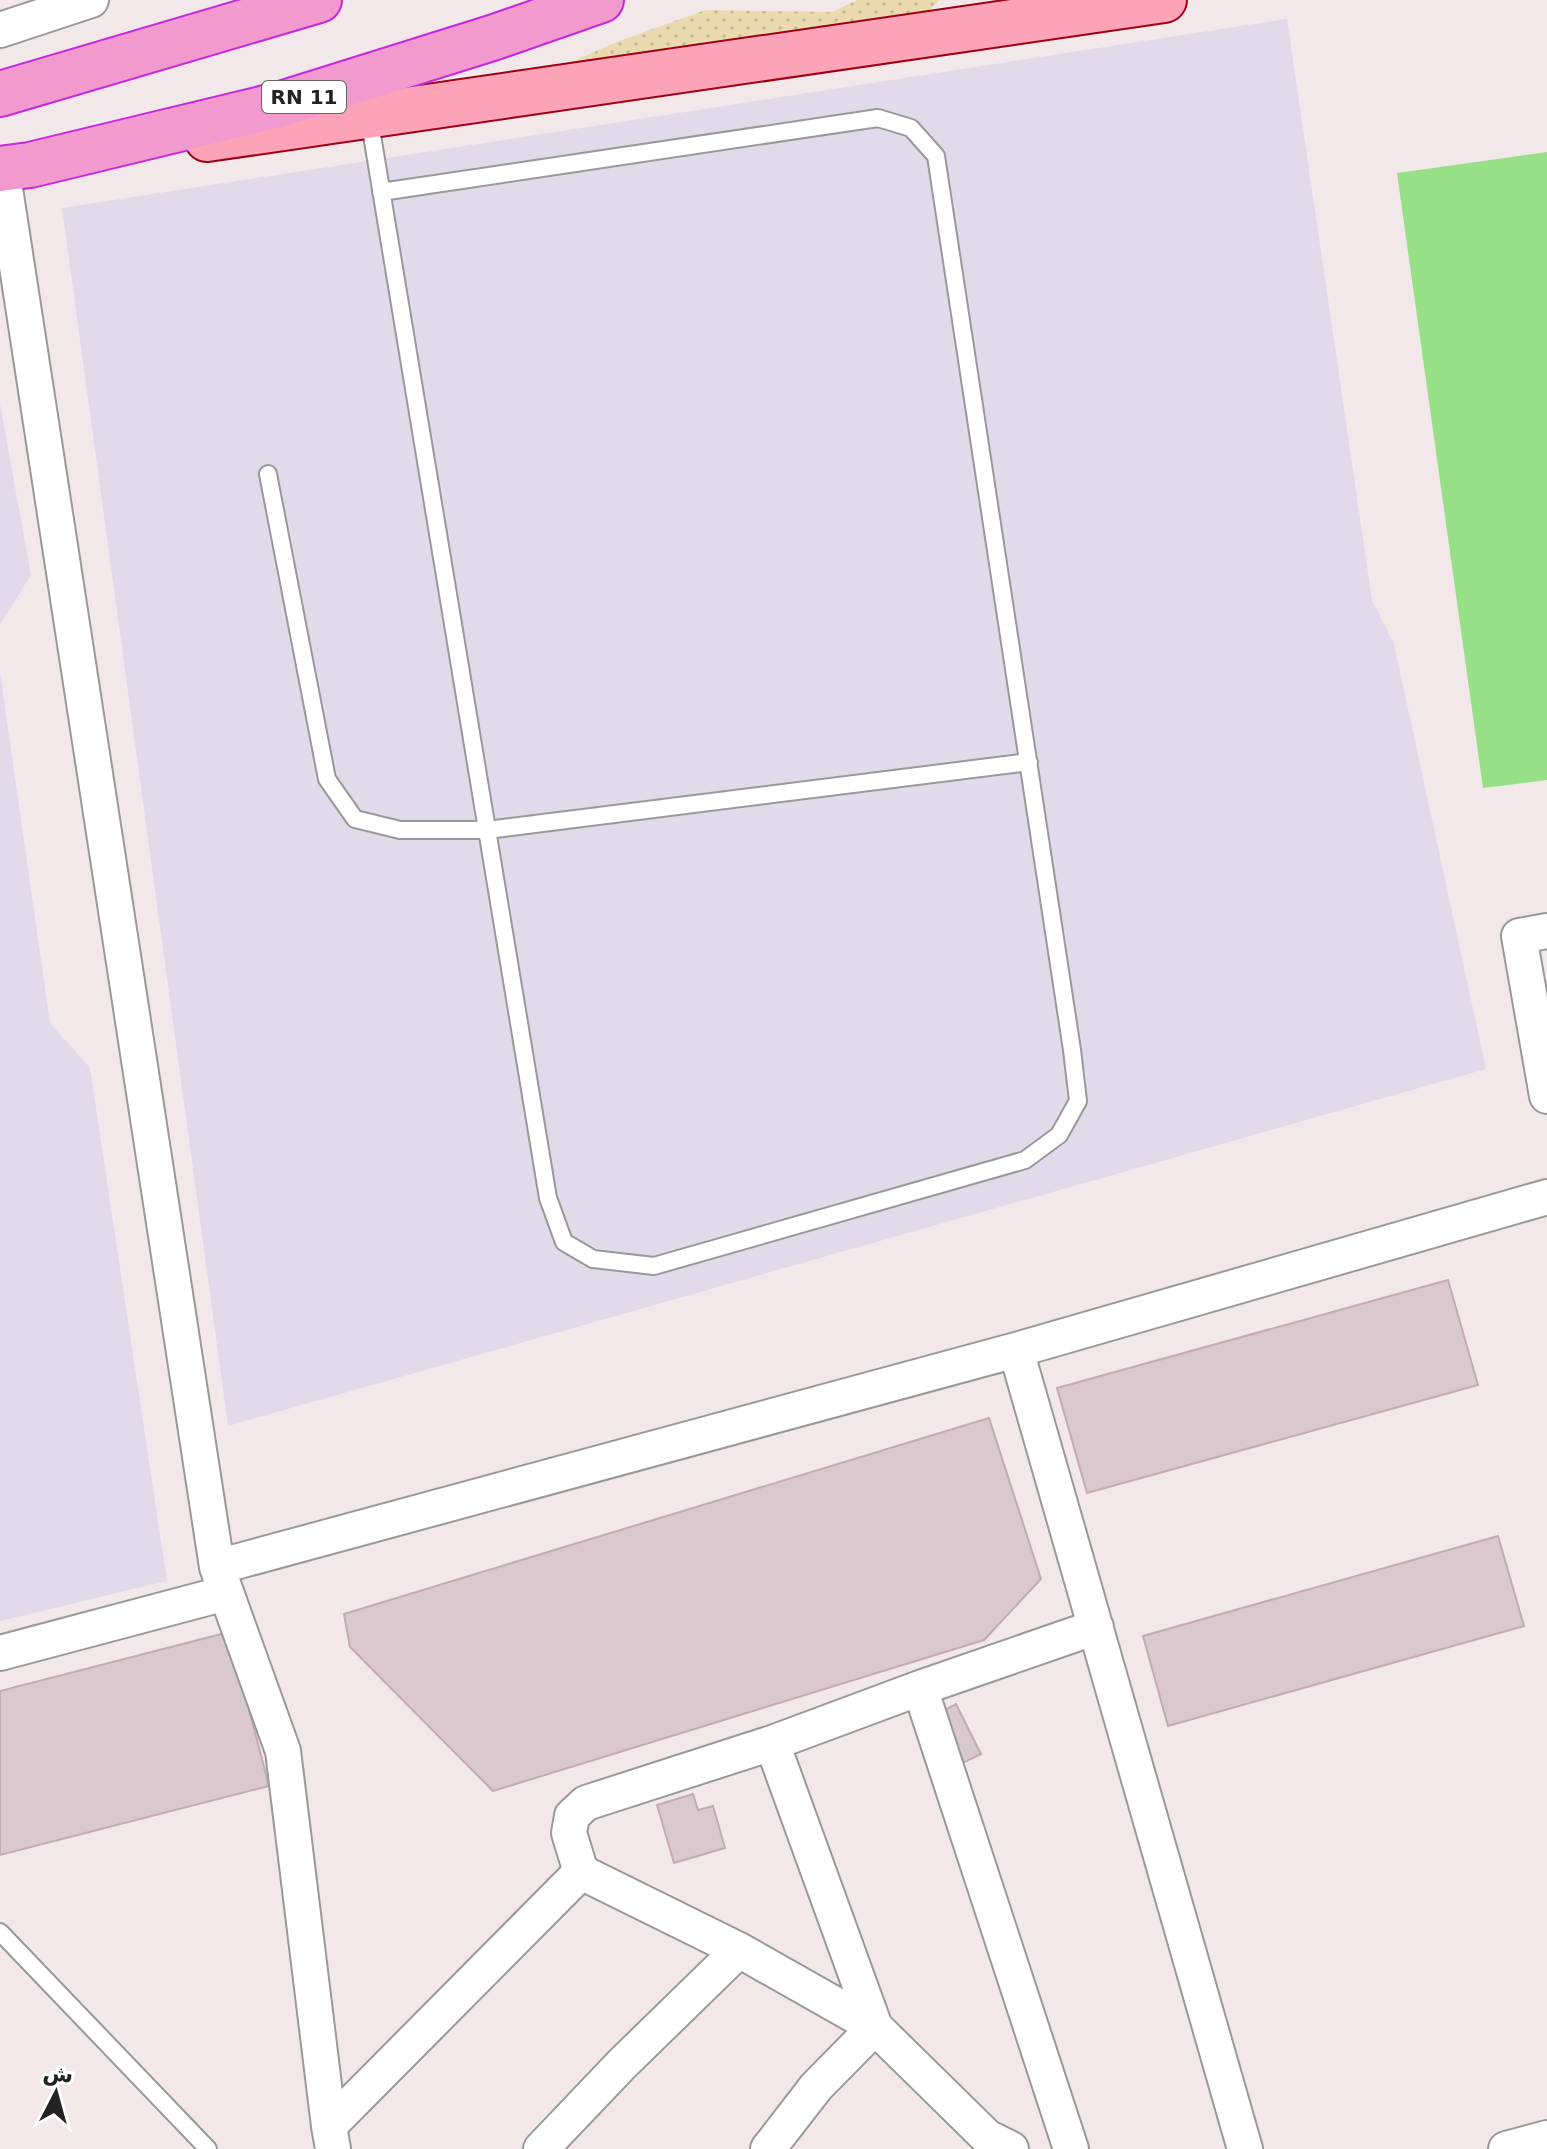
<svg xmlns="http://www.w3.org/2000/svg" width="1547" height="2149" font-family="'DejaVu Sans','Noto Sans Arabic',sans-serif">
	<defs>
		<pattern id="grass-dots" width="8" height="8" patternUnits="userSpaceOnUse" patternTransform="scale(2)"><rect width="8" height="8" fill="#ebdaaf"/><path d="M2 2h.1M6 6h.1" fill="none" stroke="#c9bb96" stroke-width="1.8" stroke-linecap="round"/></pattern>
	</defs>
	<rect width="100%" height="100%" fill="#f2e8ea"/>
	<path fill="#e1daeb" d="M1287,19L1372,600L1394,644L1486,1069L228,1426L62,208Z
		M0,404L31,575L0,624Z
		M0,672L50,1023L90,1068L167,1581L0,1621Z"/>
	<path fill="url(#grass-dots)" d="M857,0H940L907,31L564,72L567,64L614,43L705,10L832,12Z"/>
	<path fill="#97e087" d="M1547,152V780L1483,788L1397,173Z"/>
	<path fill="#d9c8ce" stroke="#c4aab3" stroke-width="2" d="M1448,1280L1478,1385L1087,1493L1057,1388Z
		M989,1418L1041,1579L984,1640L493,1791L350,1647L344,1614Z
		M1498,1536L1524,1626L1168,1726L1143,1636Z
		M229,1632L269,1786L0,1855V1691Z
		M956,1704L981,1754L961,1764L935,1715Z
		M693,1794L698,1810L713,1806L725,1848L674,1863L657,1805Z"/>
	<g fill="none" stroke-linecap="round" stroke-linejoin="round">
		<defs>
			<path id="service" d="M369,117L548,1198L564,1242L593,1259L654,1266L1025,1160L1059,1135L1078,1101L1072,1050L936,156L911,128L878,118L381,192
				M268,474L327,779L355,819L400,830H487L1029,762
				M0,1932L208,2149"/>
			<path id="minor" d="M0,30L91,0
				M2,169L217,1567L283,1751L329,2126L333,2149
				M1547,931L1519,936L1547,1096
				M1016,1350L1245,2149
				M217,1567L1016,1350L1547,1197
				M0,1653L226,1593
				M920,1688L1071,2149
				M329,2126L581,1872
				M541,2149L622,2064L739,1950
				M768,2149L816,2087L875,2027L772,1743
				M1011,2149L987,2137L875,2027L739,1950L581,1872L569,1833L572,1816L586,1803L772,1743L920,1688L1096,1627
				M1506,2149L1547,2138"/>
			<path id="primary" d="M207,139L1164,0"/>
			<path id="trunk" d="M0,94L319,0
				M0,169L30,165L278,105L495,37L601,0"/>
		</defs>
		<use href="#service" stroke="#999" stroke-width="20"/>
		<use href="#minor" stroke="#999" stroke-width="38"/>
		<use href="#primary" stroke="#9f0013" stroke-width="48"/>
		<use href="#trunk" stroke="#c529dd" stroke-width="48"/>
		<use href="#service" stroke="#fff" stroke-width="16"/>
		<use href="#minor" stroke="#fff" stroke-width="34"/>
		<use href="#primary" stroke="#fca3b7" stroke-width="44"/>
		<use href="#trunk" stroke="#f29ace" stroke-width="44"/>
	</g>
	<g text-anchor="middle" stroke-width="8" stroke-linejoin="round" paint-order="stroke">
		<rect fill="#fff" stroke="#646464" stroke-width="2" x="262" y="81" width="84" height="32" rx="6"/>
		<g font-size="20" font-weight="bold" fill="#222">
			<text x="304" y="104">RN 11</text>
		</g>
	</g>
	<g transform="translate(56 2093) rotate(6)" stroke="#ffffff" stroke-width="6" paint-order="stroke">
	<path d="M0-6L14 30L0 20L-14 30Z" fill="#222222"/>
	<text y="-12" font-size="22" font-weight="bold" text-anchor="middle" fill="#222222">ش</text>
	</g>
</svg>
